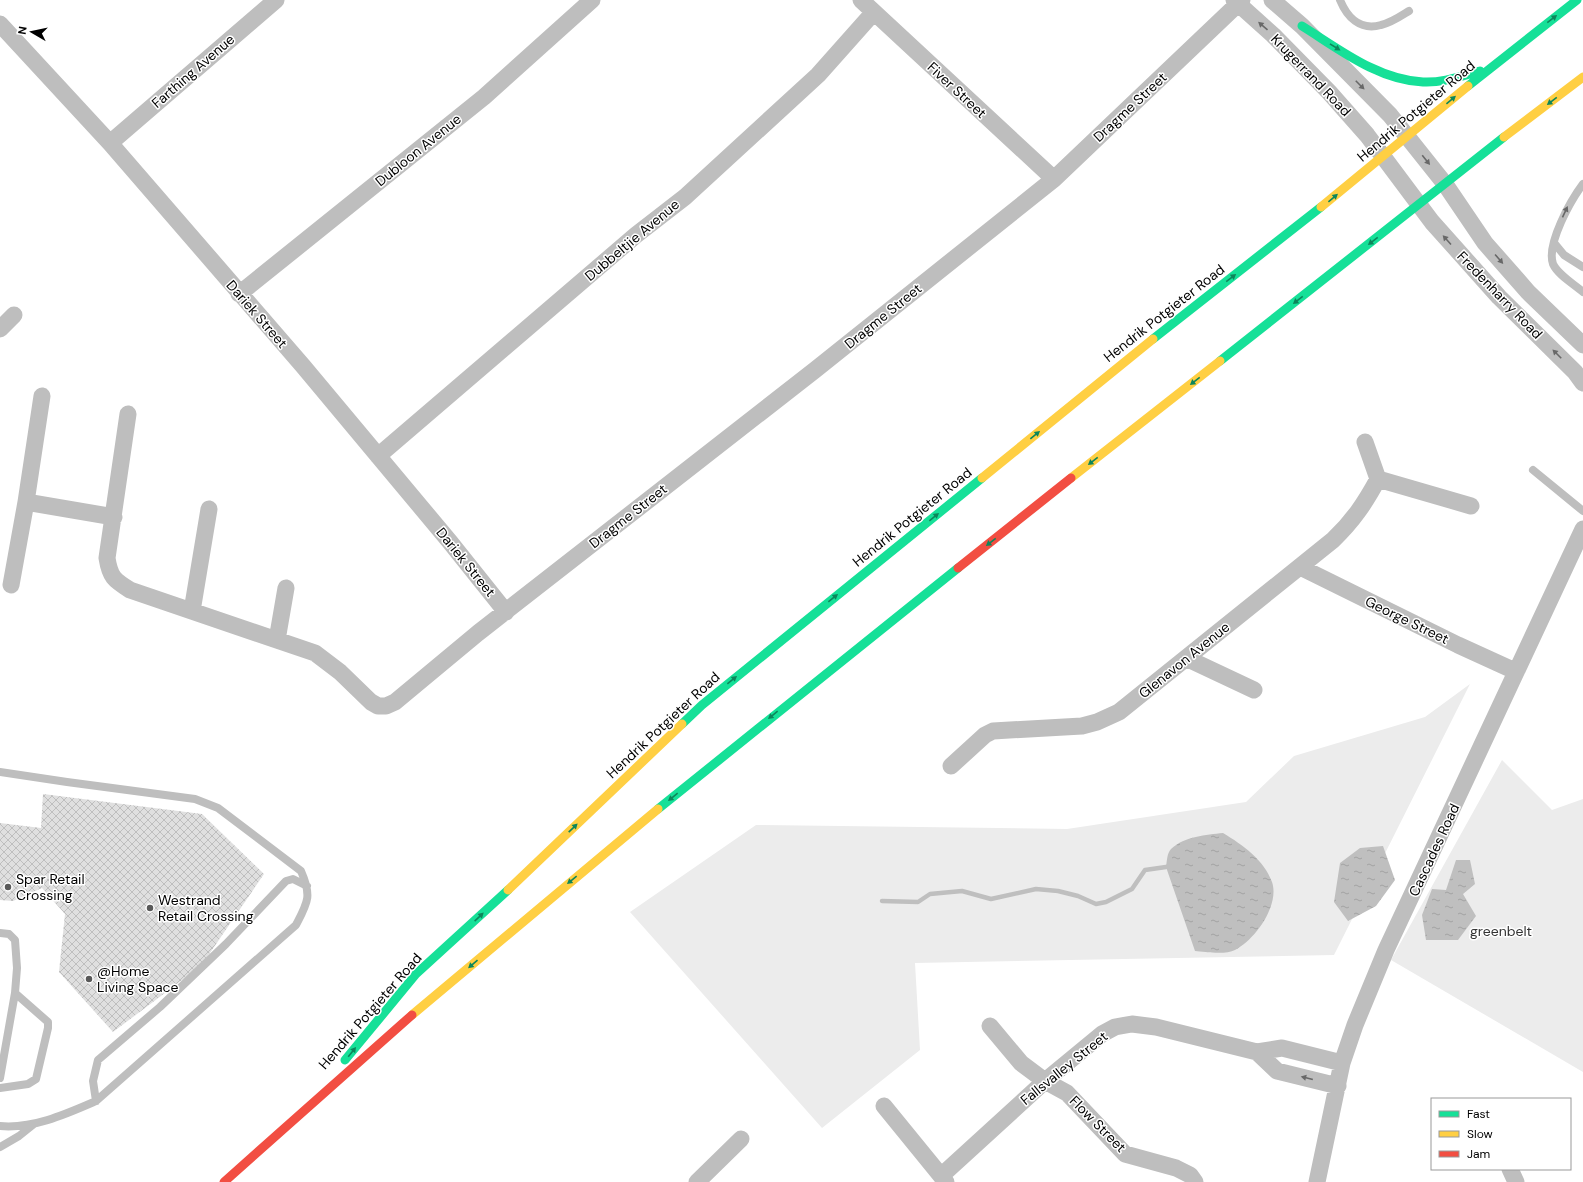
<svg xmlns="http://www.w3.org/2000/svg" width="1583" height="1182" font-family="'DM Sans',sans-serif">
	<defs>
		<pattern id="water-ripples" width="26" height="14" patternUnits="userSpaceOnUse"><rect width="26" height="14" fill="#bfbfbf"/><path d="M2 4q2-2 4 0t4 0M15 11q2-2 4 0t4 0" fill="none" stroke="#a2a2a2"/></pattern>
		<pattern id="building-cross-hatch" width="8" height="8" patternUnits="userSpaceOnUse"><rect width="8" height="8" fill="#dfdfdf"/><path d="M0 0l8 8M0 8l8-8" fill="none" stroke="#bebebe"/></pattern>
	</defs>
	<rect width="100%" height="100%" fill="#fff"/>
	<path fill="#ececec" d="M1470,684L1334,955L915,963L920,1050L822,1128L630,912L756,825L1067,829L1246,802L1294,756L1425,717Z
		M1502,760L1552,810L1583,799V1072L1391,960Z"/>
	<path fill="url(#water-ripples)" d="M1223,833C1243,845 1264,860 1272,882C1280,905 1255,940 1235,950C1226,955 1205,952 1195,951L1166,867C1167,861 1167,853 1171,849C1185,836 1206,835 1223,833Z
		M1383,846L1395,880L1376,906L1348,921L1334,902L1340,863L1360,848Z
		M1456,860H1470L1475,884L1463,894L1476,916L1458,940H1426L1422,915L1432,889L1446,890Z"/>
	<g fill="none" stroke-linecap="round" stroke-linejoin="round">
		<path stroke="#bfbfbf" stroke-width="4.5" d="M882,901L918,902L930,894L962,891L991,899L1036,889L1058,891L1078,896L1096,904L1106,902L1132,889L1145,870L1166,867"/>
	</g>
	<path fill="url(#building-cross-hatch)" d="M43,794L202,814L264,874L201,966L113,1032L59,972L65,914L42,888L13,901L0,900V823L41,828Z"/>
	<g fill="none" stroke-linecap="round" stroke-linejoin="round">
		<path stroke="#bebebe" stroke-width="8" d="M1340,0C1347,17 1360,31 1381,25C1391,23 1401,16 1409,11
			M1583,184C1571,200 1546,244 1553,264C1558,275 1574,284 1583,292
			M1555,244L1564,255L1583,267
			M1533,470L1583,511
			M0,772L67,782L195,799L218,808L301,871C312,896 308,902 296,925L96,1101C66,1114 33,1129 0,1126
			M0,933L9,934L15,940L17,968L15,993L48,1022V1028L36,1079L28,1084L0,1088
			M0,1078L15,993
			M96,1101L93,1081L98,1060L160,1007L226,944L286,881L293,879L307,886
			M0,1147L19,1136L34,1124"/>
		<path stroke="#bebebe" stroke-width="17" d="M861,0L1054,179
			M1234,0L1273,35L1329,92L1367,135L1432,222L1499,297L1575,372L1583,383
			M1272,0L1302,26L1390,115L1445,184L1485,243L1528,292L1583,345
			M0,24L110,143L303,366L450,542L506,612
			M110,143L276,0
			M239,294L484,97L592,0
			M0,329L14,315
			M128,414L107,558C110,577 114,580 130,590L315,653L340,672L371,702L378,706H386L395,702L478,633L815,370L1054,179L1242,0
			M1365,442L1378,479
			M378,456L636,235L685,197L818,75L874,12
			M1378,479L1471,506
			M26,502L114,517
			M1300,567L1458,645L1515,671
			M11,585L26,502L42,396
			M192,611L209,509
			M277,640L286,588
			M1186,658L1254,690
			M951,766L985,735L993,731L1082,726L1097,722L1119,712L1333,540C1353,521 1365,503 1378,479
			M990,1026L1021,1063L1045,1081L1067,1093L1125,1154L1176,1168L1190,1175L1195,1182
			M1257,1052L1277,1071L1338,1086
			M884,1106L946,1182
			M1510,1169L1516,1182
			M941,1176L1045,1081L1102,1034L1115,1027L1132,1024L1156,1027L1257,1052L1282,1048L1342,1063
			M697,1182L741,1139
			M1317,1182L1342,1063L1355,1025L1386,950L1583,529"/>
		<path stroke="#16e098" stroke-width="9" d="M1302,26C1339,49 1378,80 1423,82C1443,83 1461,76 1480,71
			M1468,86L1577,0
			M1153,339L1321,207
			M1220,361L1504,137
			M682,724L702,705L982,478
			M658,809L958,568
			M345,1060L416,974L508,890"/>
		<path stroke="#ffcf43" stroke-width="9" d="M1504,137L1583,77
			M1321,207L1468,86
			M982,478L1153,339
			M1071,478L1220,361
			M508,890L682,724
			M412,1015L658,809"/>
		<path stroke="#f24e42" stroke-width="9" d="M958,568L1071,478
			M224,1182L412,1015"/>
	</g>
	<defs><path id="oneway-solid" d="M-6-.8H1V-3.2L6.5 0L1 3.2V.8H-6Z"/></defs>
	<g fill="#0d865b">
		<use href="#oneway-solid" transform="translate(1552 19) rotate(-38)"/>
		<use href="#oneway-solid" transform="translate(1335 47) rotate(32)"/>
		<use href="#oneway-solid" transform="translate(1451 100) rotate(-40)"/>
		<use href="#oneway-solid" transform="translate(1552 101) rotate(143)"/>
		<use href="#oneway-solid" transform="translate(1333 198) rotate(-40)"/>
		<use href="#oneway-solid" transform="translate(1373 241) rotate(142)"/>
		<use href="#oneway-solid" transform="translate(1231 278) rotate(-37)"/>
		<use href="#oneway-solid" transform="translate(1298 300) rotate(142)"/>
		<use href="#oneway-solid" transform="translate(1195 381) rotate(142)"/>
		<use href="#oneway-solid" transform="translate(1035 435) rotate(-39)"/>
		<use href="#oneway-solid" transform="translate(1093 461) rotate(142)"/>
		<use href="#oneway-solid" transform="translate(934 517) rotate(-39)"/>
		<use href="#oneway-solid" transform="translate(991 542) rotate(142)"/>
		<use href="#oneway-solid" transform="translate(833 598) rotate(-39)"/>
		<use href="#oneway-solid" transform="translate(732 680) rotate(-39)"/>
		<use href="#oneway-solid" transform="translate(773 715) rotate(141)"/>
		<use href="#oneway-solid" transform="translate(673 797) rotate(141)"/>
		<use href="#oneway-solid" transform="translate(573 828) rotate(-44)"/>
		<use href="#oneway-solid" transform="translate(572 880) rotate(141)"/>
		<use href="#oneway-solid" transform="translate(479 917) rotate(-43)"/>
		<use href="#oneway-solid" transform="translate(473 964) rotate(139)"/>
		<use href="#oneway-solid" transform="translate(352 1052) rotate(-51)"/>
	</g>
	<g fill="#686868">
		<use href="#oneway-solid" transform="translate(1263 26) rotate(-139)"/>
		<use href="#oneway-solid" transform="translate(1360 85) rotate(45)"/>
		<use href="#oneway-solid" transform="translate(1426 160) rotate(51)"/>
		<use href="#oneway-solid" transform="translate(1565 212) rotate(-65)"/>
		<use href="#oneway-solid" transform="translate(1447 240) rotate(-132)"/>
		<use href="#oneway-solid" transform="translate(1499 259) rotate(49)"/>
		<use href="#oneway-solid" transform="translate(1557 354) rotate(-135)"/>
		<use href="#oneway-solid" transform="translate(1307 1078) rotate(-166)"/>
	</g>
	<g fill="#595959" stroke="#fff" stroke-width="1.5">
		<circle cx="8" cy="887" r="4"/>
		<circle cx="150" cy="908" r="4"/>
		<circle cx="89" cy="979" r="4"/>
	</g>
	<g text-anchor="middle" stroke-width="3" stroke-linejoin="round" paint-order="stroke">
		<g font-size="14" fill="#000" stroke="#fff">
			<text transform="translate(193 71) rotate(-41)" y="5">Farthing Avenue</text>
			<text transform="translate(1311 75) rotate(46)" y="5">Krugerrand Road</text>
			<text transform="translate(957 90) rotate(43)" y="5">Fiver Street</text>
			<text transform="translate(1130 107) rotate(-43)" y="5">Dragme Street</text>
			<text transform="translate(1416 111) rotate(-40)" y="5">Hendrik Potgieter Road</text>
			<text transform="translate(418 150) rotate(-39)" y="5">Dubloon Avenue</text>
			<text transform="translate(632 240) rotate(-40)" y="5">Dubbeltjie Avenue</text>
			<text transform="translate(1500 295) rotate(46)" y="5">Fredenharry Road</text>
			<text transform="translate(1164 313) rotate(-38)" y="5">Hendrik Potgieter Road</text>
			<text transform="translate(257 314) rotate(49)" y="5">Dariek Street</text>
			<text transform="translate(883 316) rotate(-39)" y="5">Dragme Street</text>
			<text transform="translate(628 516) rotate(-38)" y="5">Dragme Street</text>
			<text transform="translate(912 517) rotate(-39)" y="5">Hendrik Potgieter Road</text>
			<text transform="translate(466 562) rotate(51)" y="5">Dariek Street</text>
			<text transform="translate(1407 620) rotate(26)" y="5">George Street</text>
			<text transform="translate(1184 660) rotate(-39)" y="5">Glenavon Avenue</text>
			<text transform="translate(663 725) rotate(-43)" y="5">Hendrik Potgieter Road</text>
			<text transform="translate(1434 850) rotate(-65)" y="5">Cascades Road</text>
			<text transform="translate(370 1011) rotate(-49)" y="5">Hendrik Potgieter Road</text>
			<text transform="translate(1064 1068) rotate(-39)" y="5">Fallsvalley Street</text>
			<text transform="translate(1098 1124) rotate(45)" y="5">Flow Street</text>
		</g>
		<g font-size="14" fill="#000" stroke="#fff" text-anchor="start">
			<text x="16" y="884">Spar Retail<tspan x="16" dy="16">Crossing</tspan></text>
			<text x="158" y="905">Westrand<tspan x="158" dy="16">Retail Crossing</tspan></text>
			<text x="97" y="976">@Home<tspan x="97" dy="16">Living Space</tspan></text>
		</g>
		<g font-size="14" fill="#333" stroke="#fff">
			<text x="1501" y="936">greenbelt</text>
		</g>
	</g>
	<rect x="1431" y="1098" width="140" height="72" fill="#ffffff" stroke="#999999"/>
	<rect x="1439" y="1111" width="20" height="6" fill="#16e098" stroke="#999999"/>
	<text x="1467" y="1118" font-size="12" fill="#000000">Fast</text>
	<rect x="1439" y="1131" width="20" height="6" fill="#ffcf43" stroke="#999999"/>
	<text x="1467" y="1138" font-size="12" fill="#000000">Slow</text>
	<rect x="1439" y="1151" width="20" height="6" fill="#f24e42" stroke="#999999"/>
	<text x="1467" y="1158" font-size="12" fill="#000000">Jam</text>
	<g transform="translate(32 32) rotate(279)" stroke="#ffffff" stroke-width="3" paint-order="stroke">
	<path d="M0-3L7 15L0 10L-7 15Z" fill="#000000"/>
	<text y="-6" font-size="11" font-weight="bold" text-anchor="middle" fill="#000000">N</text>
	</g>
</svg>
